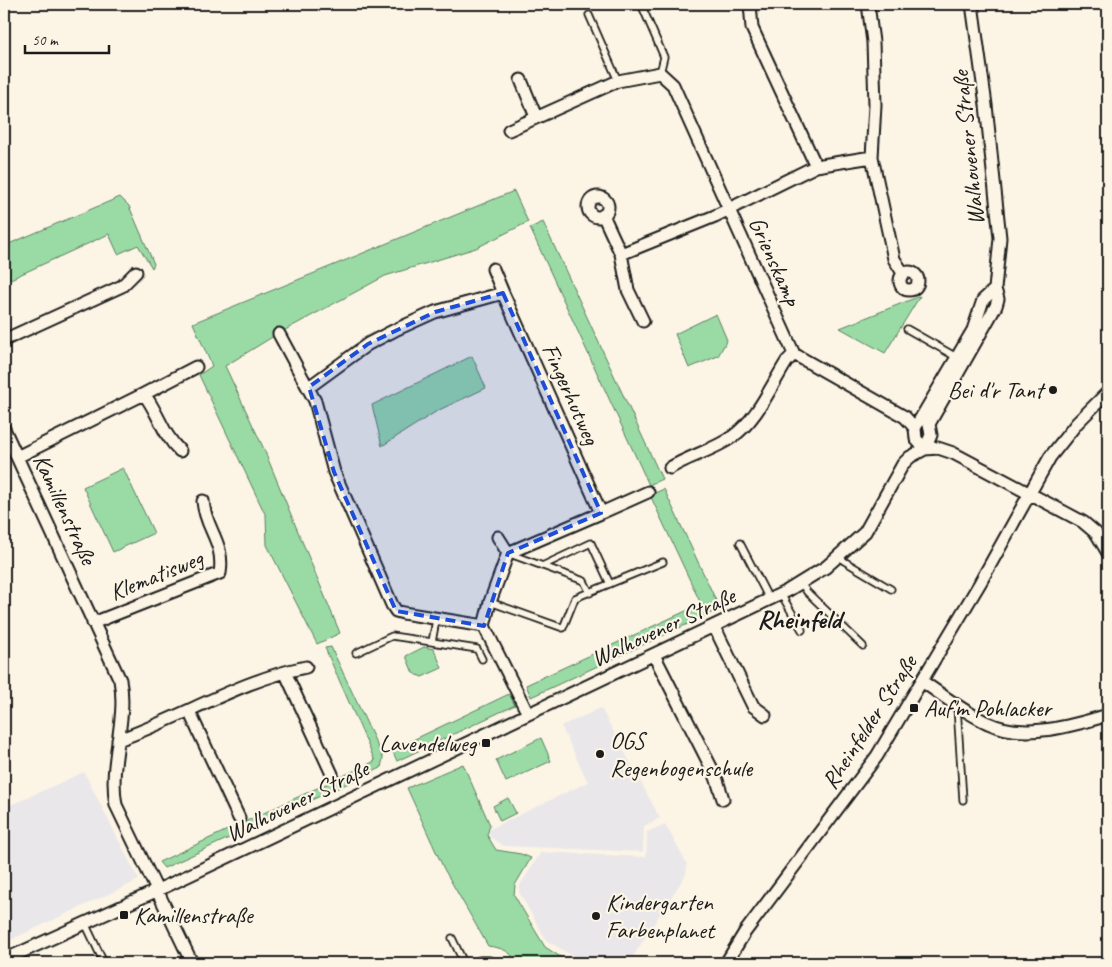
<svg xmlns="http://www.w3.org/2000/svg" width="1112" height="967" font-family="Caveat,sans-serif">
	<rect width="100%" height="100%" fill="#fcf5e5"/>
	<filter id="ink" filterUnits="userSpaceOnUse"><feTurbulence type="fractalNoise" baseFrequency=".02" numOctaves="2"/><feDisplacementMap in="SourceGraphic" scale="10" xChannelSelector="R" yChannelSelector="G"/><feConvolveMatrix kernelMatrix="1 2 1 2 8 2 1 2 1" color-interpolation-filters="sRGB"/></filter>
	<g filter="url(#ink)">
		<path fill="#eae7ea" d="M601,708L660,818L644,826L643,852L504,846L494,840L489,835L490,829L588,782L561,726Z
			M84,772L139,880L4,943V808Z
			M665,824L687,864L686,874L629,963H584L546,940L519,892L520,885L541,852L646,857L647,832Z"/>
		<path fill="#9adba5" stroke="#5b7c60" d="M514,191L528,222L476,248L385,276L274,336L225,366L263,447L340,633L317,644L267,545L266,516L199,375L212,366L193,323Z
			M120,197L129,206L154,264L152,268L138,245L118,254L109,234L4,282V246Z
			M543,222L662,479L649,485L530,228Z
			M920,296L885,353L840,328Z
			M716,314L727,340L718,356L689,368L675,334Z
			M472,356L486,388L437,411L382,446L372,405Z
			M123,468L154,533L113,552L83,487Z
			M664,489L720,609L531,697L526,685L701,604L650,495Z
			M331,647L383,758L381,768L164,868L159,862L375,761L325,648Z
			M424,647L434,649L442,668L422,677L413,673L406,656Z
			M509,694L515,705L397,761L392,750Z
			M541,738L551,761L506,782L496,760Z
			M463,764L490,825L487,835L496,850L521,854L531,858L515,885L514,895L545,947L570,963H516C511,950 501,948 488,946L444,869L407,788Z
			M508,798L516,813L500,821L493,806Z"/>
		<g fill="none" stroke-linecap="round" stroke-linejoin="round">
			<defs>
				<path id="lane" d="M641,4L664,57L660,73
					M589,15L618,81
					M907,329L958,358
					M740,543L769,599
					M510,554L584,581L590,593
					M839,555L844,561L891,589
					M542,566L591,543L610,584
					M801,583L807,592L863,646
					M781,594L802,630
					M490,602L563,628L575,598L663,562
					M436,620L432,642L477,649L482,659
					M356,653L392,636L432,642
					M957,707L963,800
					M85,923L104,963
					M452,938L464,963"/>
				<path id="street" d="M750,4L752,28L816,166
					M868,4L873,42L875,105L872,157L894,259L903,273
					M521,80L536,117
					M509,130L618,81L660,73L673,85L794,354L905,417L915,428L916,439L925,449
					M588 207a10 10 0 1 1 20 0a10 10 0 1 1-20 0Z
					M603,215L621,254L628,290L643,321
					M621,254L715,216L816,166L872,157
					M493,269L503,293
					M900 281a9 9 0 1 1 18 0a9 9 0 1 1-18 0Z
					M279,334L315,401L334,472L392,605L396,611L403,613L484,626L528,714
					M4,340L122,286L136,272
					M309,387L368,344L395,330L435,312L503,293L601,513L508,553L490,602L484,626
					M144,394L196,367
					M915,428L973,330L983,300L995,289
					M4,429L120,680C128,721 108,763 116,805L192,963
					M925,449L938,448L953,453L1083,522L1096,533L1108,553
					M17,457L144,394C158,412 163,435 180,451
					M670,468C689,456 714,450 732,437C757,420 771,386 787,361L794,354
					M601,513L648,492
					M498,537L508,553
					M93,623L220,573C225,542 205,529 203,501
					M714,626L753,706L765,715
					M654,655L716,777L723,799
					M285,672L332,774
					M923,682C944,696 965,713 988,723C1024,740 1072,726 1108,715
					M189,711L239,818
					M118,740C181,718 241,680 306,667
					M4,960L156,891L787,591L826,567L865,532L903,464L910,457L925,449L931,435L929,424L996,306L998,299L995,289L1000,238L986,105L972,4
					M480,963H489
					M726,963L745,932L877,756L980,583L1050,457L1077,423L1108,392"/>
			</defs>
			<use href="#lane" stroke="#1c1c1c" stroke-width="9"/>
			<use href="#street" stroke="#1c1c1c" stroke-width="15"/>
			<use href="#lane" stroke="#fcf5e5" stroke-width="5.5"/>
			<use href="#street" stroke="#fcf5e5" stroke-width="11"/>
		</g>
	</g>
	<path fill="#1d4ed8" fill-opacity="0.2" stroke="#1d4ed8" stroke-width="4" stroke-dasharray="10 6" stroke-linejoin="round" d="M503,293L601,513L508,553L484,626L396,611L334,472L309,387L368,344L435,312Z"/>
	<g fill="#1c1c1c" stroke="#fcf5e5" stroke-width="2">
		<circle cx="1053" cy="390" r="5"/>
		<rect x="909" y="703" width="10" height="10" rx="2.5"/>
		<rect x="481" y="738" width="10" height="10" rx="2.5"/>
		<circle cx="600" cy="754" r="5"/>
		<rect x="119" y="910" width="10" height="10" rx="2.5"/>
		<circle cx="596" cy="916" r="5"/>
	</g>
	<g text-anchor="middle" stroke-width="4.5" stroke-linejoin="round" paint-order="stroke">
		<g font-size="24" fill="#1c1c1c" stroke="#fcf5e5">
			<text transform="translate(968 148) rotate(-96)" y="8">Walhovener Straße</text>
			<text transform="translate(775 261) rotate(66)" y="8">Grienskamp</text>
			<text transform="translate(571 394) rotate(66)" y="8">Fingerhutweg</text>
			<text transform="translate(65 509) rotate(65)" y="8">Kamillenstraße</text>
			<text transform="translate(156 575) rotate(-22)" y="8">Klematisweg</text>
			<text transform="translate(663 627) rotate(-25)" y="8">Walhovener Straße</text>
			<text transform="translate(869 722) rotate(-57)" y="8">Rheinfelder Straße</text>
			<text transform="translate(297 801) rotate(-26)" y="8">Walhovener Straße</text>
		</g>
		<g font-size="24" fill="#1c1c1c" stroke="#fcf5e5" text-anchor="start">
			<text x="1043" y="398" text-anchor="end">Bei d'r Tant</text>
			<text x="924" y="716">Auf'm Pohlacker</text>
			<text x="610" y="748">OGS<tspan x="610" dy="28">Regenbogenschule</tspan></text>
			<text x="476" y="751" text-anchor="end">Lavendelweg</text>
			<text x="606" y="910">Kindergarten<tspan x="606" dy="28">Farbenplanet</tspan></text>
			<text x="134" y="923">Kamillenstraße</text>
		</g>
		<g font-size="26" font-weight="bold" fill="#1c1c1c" stroke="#fcf5e5">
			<text x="799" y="628">Rheinfeld</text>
		</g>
	</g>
	<rect width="1112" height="967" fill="none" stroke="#fcf5e5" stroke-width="20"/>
	<rect x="10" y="10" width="1092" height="947" fill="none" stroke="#1c1c1c" stroke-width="2" filter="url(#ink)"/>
	<path d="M25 45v8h84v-8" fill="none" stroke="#1c1c1c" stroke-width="2.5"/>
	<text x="32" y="45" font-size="15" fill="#1c1c1c" stroke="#fcf5e5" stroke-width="4" paint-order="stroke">50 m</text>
</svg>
